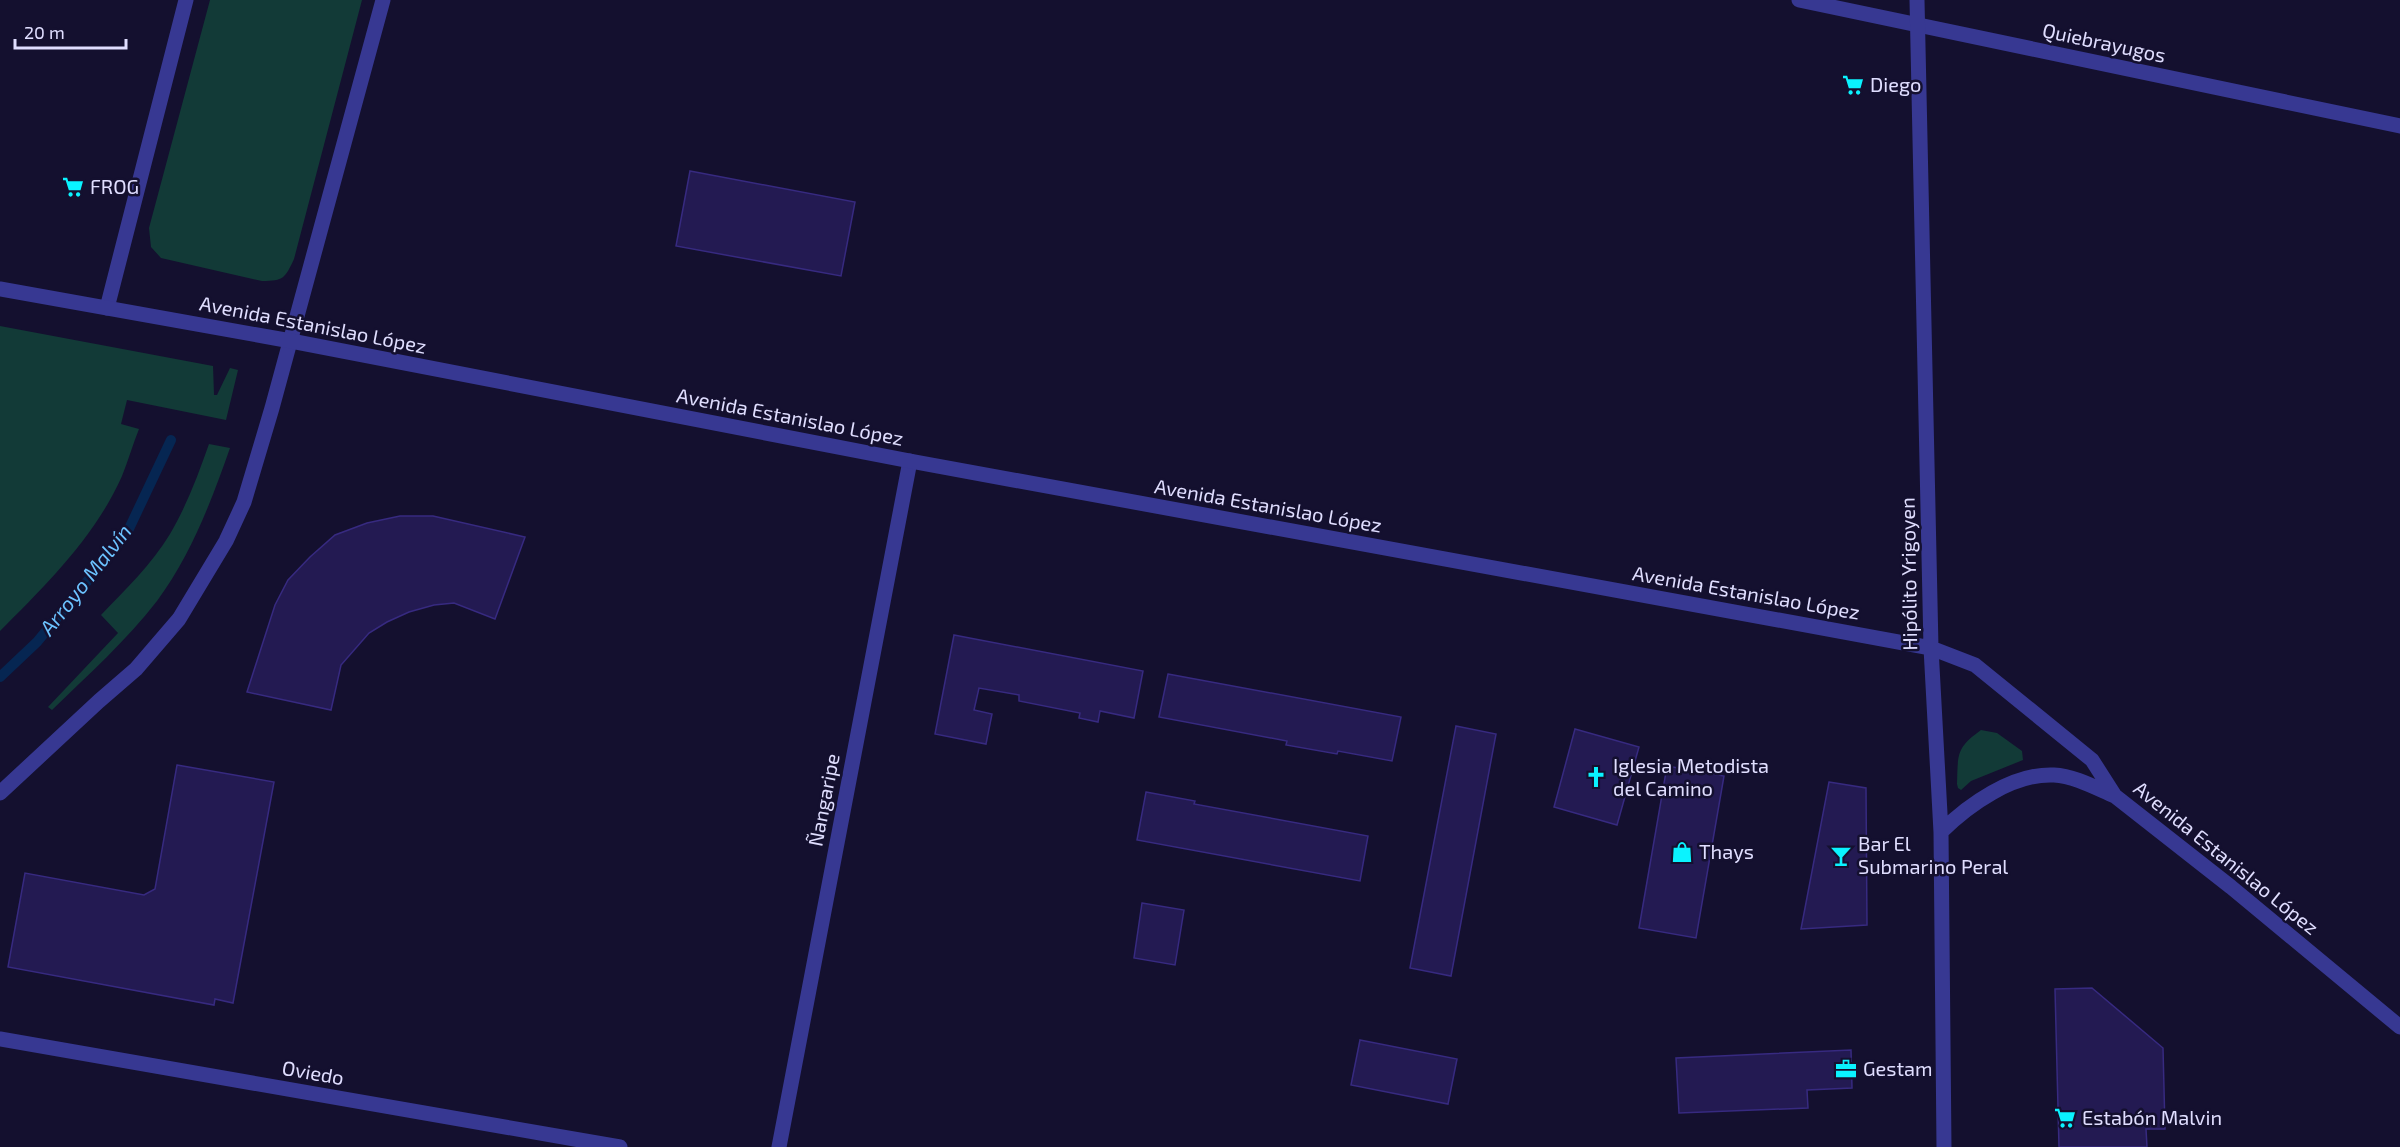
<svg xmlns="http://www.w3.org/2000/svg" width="2400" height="1147" font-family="'Exo 2',sans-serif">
	<rect width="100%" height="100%" fill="#14102f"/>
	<path fill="#123a37" d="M210,0H362L294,259C285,278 284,281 262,281L161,258L151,247L149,228Z
		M0,326L213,366L214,395H217L230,368L238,370L226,420L127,400L121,424L139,429C133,444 128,461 122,476C95,537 46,585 0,631Z
		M209,444L230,448C211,502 191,555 157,601C126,641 88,675 52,710L48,707L118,633L101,615C125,590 152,564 170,534C187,505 198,475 209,444Z
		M1981,730L1997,733L2022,751L2023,760L1971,781L1961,790L1958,788L1957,784C1958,754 1956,748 1981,730Z"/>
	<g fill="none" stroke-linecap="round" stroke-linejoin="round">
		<path stroke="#062652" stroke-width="10" d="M0,677L37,642L127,533L171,440"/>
	</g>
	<path fill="#231a52" stroke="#372a80" stroke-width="1.5" d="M690,171L855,202L841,276L676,246Z
		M400,516H433L525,537L495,619L454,603L434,605L409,612L387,622L369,633L341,665L331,710L247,692L275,605L288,580L310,557L335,535L367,523Z
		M954,635L1143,671L1134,718L1100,711L1098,722L1079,718L1080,713L1019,701V695L979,688L974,710L992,714L986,744L935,734Z
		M1168,674L1401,717L1392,761L1338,751L1337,754L1286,745L1287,741L1159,717Z
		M1456,726L1496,734L1451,976L1410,968Z
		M1575,729L1639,747L1617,825L1554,807Z
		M177,765L274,782L233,1003L215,999L214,1005L8,967L25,873L144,895L155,889Z
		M1667,766L1724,776L1696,938L1639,928Z
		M1829,782L1866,788L1867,925L1801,929Z
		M1146,792L1195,801L1194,804L1368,836L1360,881L1137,840Z
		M1142,903L1184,910L1175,965L1134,958Z
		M2092,988L2163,1048L2165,1129H2146L2147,1147H2059L2055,989Z
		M1360,1040L1457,1059L1448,1104L1351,1085Z
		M1851,1050L1852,1088L1807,1090L1808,1108L1679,1113L1676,1058Z"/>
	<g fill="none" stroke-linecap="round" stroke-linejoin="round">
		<path stroke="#373892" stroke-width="15" d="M1799,0L2400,126
			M107,308L186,0
			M0,793L99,701L136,669L179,619L226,541L244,502L272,408L383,0
			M0,1039L620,1147
			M779,1147L910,461"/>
		<path stroke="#373892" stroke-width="15" d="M1917,0L1931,648L1941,832L1944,1147
			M0,289L291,341L910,461L1931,648L1975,665L2092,760L2115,796L2231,887L2400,1027
			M1941,832C1968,805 2013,773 2054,775C2075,776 2096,788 2115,796"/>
	</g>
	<defs>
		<symbol id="supermarket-bare" viewBox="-9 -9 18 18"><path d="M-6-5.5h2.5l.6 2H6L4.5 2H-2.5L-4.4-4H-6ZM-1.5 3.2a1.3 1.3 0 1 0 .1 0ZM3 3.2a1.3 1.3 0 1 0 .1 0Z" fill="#0af3ff" stroke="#14102f" stroke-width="2.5" paint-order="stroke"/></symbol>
		<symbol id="church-bare" viewBox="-9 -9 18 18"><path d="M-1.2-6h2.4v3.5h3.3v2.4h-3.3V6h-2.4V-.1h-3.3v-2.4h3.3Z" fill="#0af3ff" stroke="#14102f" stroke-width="2.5" paint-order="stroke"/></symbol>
		<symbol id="shop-bare" viewBox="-9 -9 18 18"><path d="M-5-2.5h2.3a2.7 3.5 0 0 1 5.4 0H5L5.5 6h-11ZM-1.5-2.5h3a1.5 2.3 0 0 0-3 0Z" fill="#0af3ff" stroke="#14102f" stroke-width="2.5" paint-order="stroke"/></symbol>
		<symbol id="bar-bare" viewBox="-9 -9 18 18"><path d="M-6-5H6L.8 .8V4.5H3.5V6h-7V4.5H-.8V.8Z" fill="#0af3ff" stroke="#14102f" stroke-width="2.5" paint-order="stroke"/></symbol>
		<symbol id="office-bare" viewBox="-9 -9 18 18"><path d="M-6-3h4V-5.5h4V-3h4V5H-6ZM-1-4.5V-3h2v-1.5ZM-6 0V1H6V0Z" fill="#0af3ff" stroke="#14102f" stroke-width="2.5" paint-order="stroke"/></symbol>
	</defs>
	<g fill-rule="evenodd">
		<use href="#supermarket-bare" x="1838" y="70" width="30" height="30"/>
		<use href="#supermarket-bare" x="58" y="172" width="30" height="30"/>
		<use href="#church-bare" x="1581" y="762" width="30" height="30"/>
		<use href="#shop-bare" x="1667" y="837" width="30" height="30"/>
		<use href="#bar-bare" x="1826" y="841" width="30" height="30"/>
		<use href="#office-bare" x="1831" y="1054" width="30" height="30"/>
		<use href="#supermarket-bare" x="2050" y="1103" width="30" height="30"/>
	</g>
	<g text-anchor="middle" stroke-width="5" stroke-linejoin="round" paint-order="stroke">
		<g font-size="20" fill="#e0deff" stroke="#14102f">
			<text transform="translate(2104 43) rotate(12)" y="7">Quiebrayugos</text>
			<text transform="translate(313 325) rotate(11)" y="7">Avenida Estanislao López</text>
			<text transform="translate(790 417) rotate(11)" y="7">Avenida Estanislao López</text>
			<text transform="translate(1268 506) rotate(10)" y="7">Avenida Estanislao López</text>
			<text transform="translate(1909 574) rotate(-91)" y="7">Hipólito Yrigoyen</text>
			<text transform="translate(1746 593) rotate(10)" y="7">Avenida Estanislao López</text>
			<text transform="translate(824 800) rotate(-79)" y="7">Ñangaripe</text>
			<text transform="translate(2226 858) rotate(39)" y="7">Avenida Estanislao López</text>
			<text transform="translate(313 1073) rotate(10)" y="7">Oviedo</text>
		</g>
		<g font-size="20" fill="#e0deff" stroke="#14102f" text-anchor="start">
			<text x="1870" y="92">Diego</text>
			<text x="90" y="194">FROG</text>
			<text x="1613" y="773">Iglesia Metodista<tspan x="1613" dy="23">del Camino</tspan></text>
			<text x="1858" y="851">Bar El<tspan x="1858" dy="23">Submarino Peral</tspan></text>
			<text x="1699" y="859">Thays</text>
			<text x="1863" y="1076">Gestam</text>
			<text x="2082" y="1125">Estabón Malvin</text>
		</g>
		<g font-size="21" font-style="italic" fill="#6cc3ff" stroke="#14102f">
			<text transform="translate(86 580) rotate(-52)" y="7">Arroyo Malvín</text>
		</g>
	</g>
	<path d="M15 39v9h111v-9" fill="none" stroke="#e0deff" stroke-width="3"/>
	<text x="24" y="39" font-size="18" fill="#e0deff" stroke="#14102f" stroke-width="4.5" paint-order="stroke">20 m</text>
</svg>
